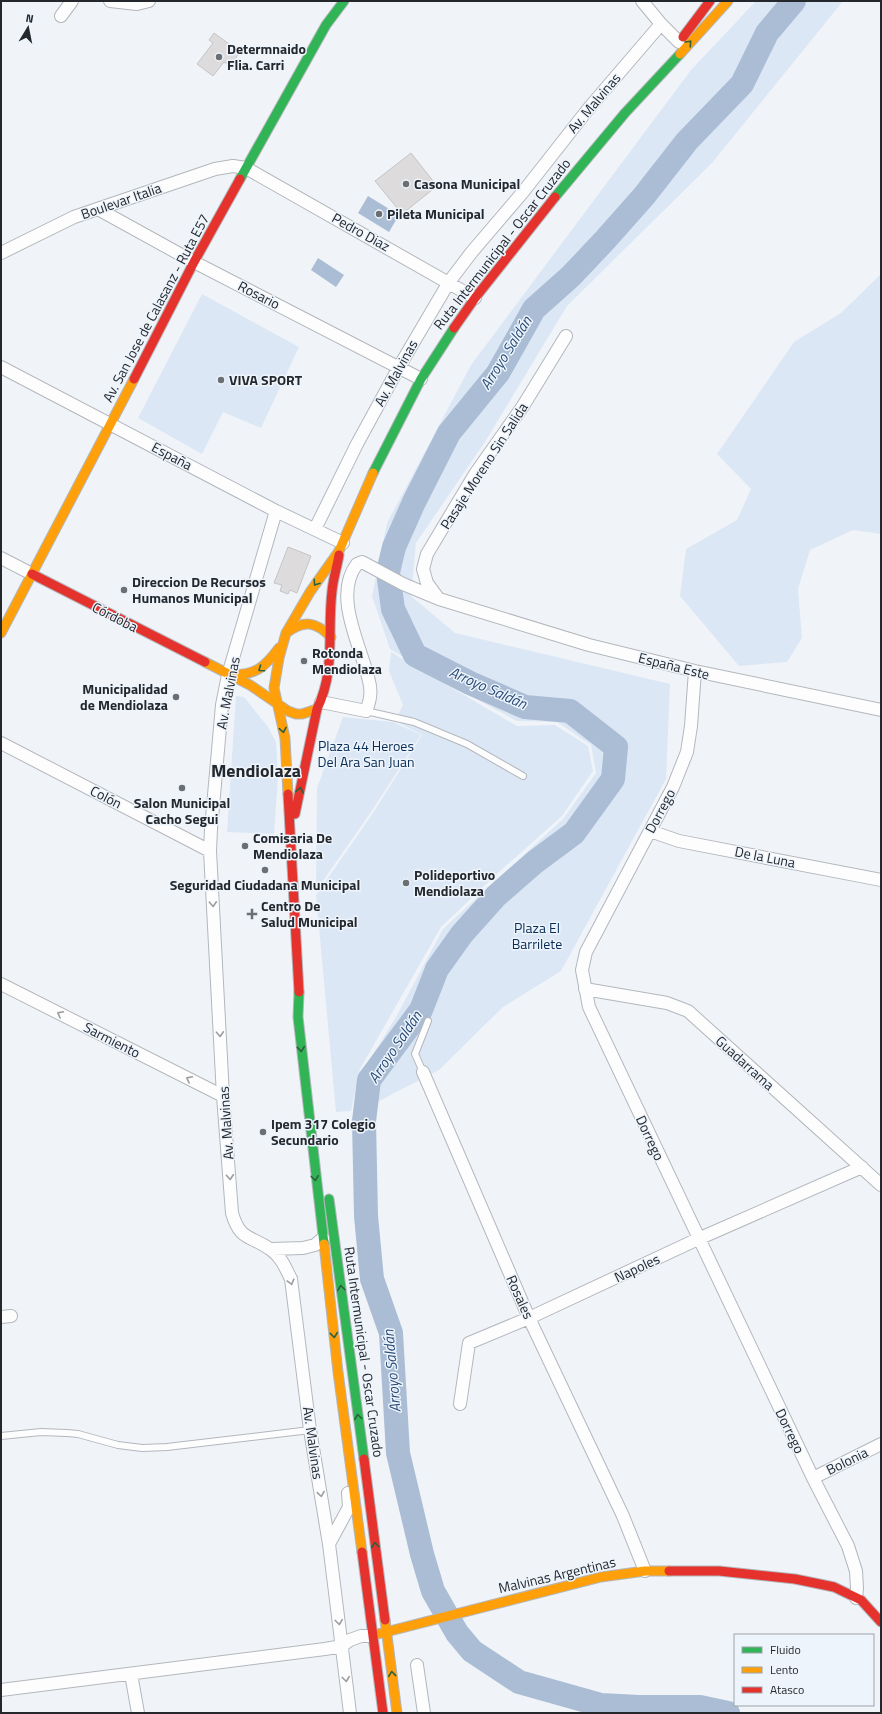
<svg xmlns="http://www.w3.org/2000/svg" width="882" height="1714" font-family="'Titillium Web',sans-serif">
	<rect width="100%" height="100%" fill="#f0f4f8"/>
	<path fill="#dce7f5" d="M756,1H843L712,163L567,306L485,442L416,543L411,596L455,633L670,684L666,779L561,971L503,1007L439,1070L354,1114L363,1070L396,1017L443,929L563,819L596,773L591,745L557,722L517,721L448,684L390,649L372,596L387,523L471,365L691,70Z
		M881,274V534L853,530L810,550L798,589L802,638L787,662L739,666L680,596L686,549L737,520L751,489L717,454L794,342L841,313Z
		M202,294L299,347L261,428L223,412L202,454L138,418Z
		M391,652L517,726L555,725L588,746L593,771L562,816L500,871L441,927L360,1069L351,1111L336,1112L316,895L373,813L422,735L395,721L403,705L389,671Z
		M236,696L244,697L268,727L276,742L278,778L274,834L227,832Z
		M343,717L393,722L421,735L371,812L316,891L317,788Z"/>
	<path fill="#aabdd4" d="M368,196L399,215L389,232L358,213Z
		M318,258L344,275L336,287L311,270Z"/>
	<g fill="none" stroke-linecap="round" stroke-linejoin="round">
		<path stroke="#aabdd4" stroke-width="24" d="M728,1713L700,1707H639L601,1705L519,1682L472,1651L457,1633L433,1591L422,1554L398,1453L391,1333L372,1279L366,1216L364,1121L369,1080L421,1010L437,969L462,934L496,896L535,862L574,833L613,779L616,747L570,711L525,707L470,683L415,655L393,609L388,572L394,547L414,502L449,433L498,373L534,309L571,276L605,240L644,196L687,141L742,84L767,33L794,1"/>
	</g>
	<path fill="#dddbdb" stroke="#c5c4c4" d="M214,33L240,52L230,66L224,62L213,76L197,64L213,43L209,40Z
		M411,153L437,186L402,214L375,181Z
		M288,547L311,556L297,593L290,590L288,594L280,591L282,585L274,583Z"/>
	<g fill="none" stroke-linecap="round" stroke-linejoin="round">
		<defs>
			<path id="lane" d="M366,711L414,722L467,744L523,776
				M423,1072L415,1054L428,1021
				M1,1436L41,1432L67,1433L78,1434L118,1445L142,1448L167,1447L310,1430"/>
			<path id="street" d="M110,1L137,4L149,1
				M642,1L661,24L679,42
				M61,16L72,1
				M98,209L194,262L421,379
				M1,253L74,217L215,169L233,166L246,168L475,298
				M1,367L276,511L343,543
				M276,511L228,675L222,705L211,829L210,851L223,1096L232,1213C240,1241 250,1235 270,1249C281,1256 286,1269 291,1279L310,1430L329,1544L350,1713
				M315,529L357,444L399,367L449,282L471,253L523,192L589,108L661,24
				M1,558L32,574
				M438,598L427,583L423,569L427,554L475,474L523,406L566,336
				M695,671L691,726L687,752L673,787L586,952L582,970L589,1007L813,1478L848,1546L856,1571L857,1588L856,1598
				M321,702L366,711C370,702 372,692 369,681C362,648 332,596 357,564L362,562L403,584L439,599L589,645L695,671L881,710
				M1,743L210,851
				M650,831L679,841L881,880
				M1,984L223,1096
				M585,989L667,1003L688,1011L881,1185
				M423,1072L529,1318L623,1516L645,1571
				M271,1249L303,1248L315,1245L323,1238
				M1,1317L11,1316
				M460,1404L469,1343L529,1318L698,1239L862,1167
				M813,1478L881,1444
				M329,1544L349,1507L348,1493
				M417,1665L424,1713
				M131,1674L138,1713
				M1,1690L325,1649L342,1646L350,1640L361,1636H373"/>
			<path id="fast" d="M240,179L326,25L344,1
				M555,197L625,113L680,54
				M373,473L421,379L454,328
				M299,992L298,1017L324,1244
				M329,1199L364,1459"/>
			<path id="slow" d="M680,54L728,1
				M1,633L134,379
				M286,633C304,620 315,621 331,637
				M205,662L250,685L288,711L296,714H302L317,709
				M230,675C256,675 264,668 279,648
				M288,794L285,738L274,688L279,658L286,633L310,592L339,551L373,473
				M324,1244L338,1372L362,1552
				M385,1620L397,1713
				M378,1634L601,1577L645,1571H669"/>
			<path id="jam" d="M683,37L710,1
				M454,328L475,298L555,197
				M134,379L194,262L240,179
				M32,574L205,662
				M288,794L299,992
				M295,814L317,709C336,670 327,632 332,591C333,579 337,567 339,555
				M364,1459L385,1620
				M362,1552L383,1713
				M669,1571H719L795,1579L834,1587L861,1600L881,1622"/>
		</defs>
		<use href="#lane" stroke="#b3b7bc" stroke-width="8"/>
		<use href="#street" stroke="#b3b7bc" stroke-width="14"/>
		<use href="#fast" stroke="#b3b7bc" stroke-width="11"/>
		<use href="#slow" stroke="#b3b7bc" stroke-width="11"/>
		<use href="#jam" stroke="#b3b7bc" stroke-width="11"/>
		<use href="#lane" stroke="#fdfdfe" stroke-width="6"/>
		<use href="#street" stroke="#fdfdfe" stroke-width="12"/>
		<use href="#fast" stroke="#30b455" stroke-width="9"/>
		<use href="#slow" stroke="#ff9f0a" stroke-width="9"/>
		<use href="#jam" stroke="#e5322d" stroke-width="9"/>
	</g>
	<defs><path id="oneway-chevron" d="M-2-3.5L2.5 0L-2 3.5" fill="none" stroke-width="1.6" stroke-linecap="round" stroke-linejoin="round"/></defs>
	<g stroke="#29603d">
		<use href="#oneway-chevron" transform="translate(689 43) rotate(-47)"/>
		<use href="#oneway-chevron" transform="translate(316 583) rotate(124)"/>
		<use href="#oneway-chevron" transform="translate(261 669) rotate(145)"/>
		<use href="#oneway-chevron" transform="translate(283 730) rotate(79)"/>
		<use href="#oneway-chevron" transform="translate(300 790) rotate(-78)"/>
		<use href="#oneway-chevron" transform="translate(301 1049) rotate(84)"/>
		<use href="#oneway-chevron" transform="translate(315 1178) rotate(83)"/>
		<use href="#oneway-chevron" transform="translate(341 1288) rotate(-97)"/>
		<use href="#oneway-chevron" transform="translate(334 1335) rotate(84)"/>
		<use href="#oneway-chevron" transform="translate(358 1417) rotate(-98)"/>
		<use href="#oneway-chevron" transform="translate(375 1545) rotate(-98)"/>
		<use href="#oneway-chevron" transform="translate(392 1674) rotate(-96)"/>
	</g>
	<g stroke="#9b9da0">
		<use href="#oneway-chevron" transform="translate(213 904) rotate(87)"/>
		<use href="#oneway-chevron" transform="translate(60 1014) rotate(-153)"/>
		<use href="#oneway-chevron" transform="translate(220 1034) rotate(87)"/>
		<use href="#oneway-chevron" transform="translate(189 1079) rotate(-153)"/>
		<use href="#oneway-chevron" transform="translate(230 1177) rotate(86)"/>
		<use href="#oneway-chevron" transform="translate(291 1282) rotate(75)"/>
		<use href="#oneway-chevron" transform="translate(321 1494) rotate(81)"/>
		<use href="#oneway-chevron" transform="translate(339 1622) rotate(83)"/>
		<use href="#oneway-chevron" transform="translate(346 1679) rotate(83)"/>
	</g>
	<g fill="#6b6f74" stroke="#edf4fc" stroke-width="1.5">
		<circle cx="219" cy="57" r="4"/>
		<circle cx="406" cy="184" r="4"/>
		<circle cx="379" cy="214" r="4"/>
		<circle cx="221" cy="380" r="4"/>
		<circle cx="124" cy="590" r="4"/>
		<circle cx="304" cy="661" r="4"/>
		<circle cx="176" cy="697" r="4"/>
		<circle cx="182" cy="788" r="4"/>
		<circle cx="245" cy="846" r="4"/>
		<circle cx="265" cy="870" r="4"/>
		<circle cx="406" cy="883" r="4"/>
		<path d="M250 908h4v4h4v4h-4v4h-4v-4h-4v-4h4z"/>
		<circle cx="263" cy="1132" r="4"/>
	</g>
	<g text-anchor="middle" stroke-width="3" stroke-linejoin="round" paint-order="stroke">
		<g font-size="14" font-weight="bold" fill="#24282d" stroke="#edf4fc" text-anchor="start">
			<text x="227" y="54">Determnaido<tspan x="227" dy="16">Flia. Carri</tspan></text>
			<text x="414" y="189">Casona Municipal</text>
			<text x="387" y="219">Pileta Municipal</text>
			<text x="229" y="385">VIVA SPORT</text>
			<text x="132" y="587">Direccion De Recursos<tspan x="132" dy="16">Humanos Municipal</tspan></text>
			<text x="312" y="658">Rotonda<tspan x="312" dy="16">Mendiolaza</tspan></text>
			<text x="168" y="694" text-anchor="end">Municipalidad<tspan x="168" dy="16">de Mendiolaza</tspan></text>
			<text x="182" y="808" text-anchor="middle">Salon Municipal<tspan x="182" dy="16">Cacho Segui</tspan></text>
			<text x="253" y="843">Comisaria De<tspan x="253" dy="16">Mendiolaza</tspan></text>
			<text x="414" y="880">Polideportivo<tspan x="414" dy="16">Mendiolaza</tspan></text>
			<text x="265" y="890" text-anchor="middle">Seguridad Ciudadana Municipal</text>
			<text x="261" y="911">Centro De<tspan x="261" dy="16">Salud Municipal</tspan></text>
			<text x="271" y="1129">Ipem 317 Colegio<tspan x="271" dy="16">Secundario</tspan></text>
		</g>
		<g font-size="14" fill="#24282d" stroke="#edf4fc">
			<text transform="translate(594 103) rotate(-50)" y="5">Av. Malvinas</text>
			<text transform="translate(121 201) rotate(-19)" y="5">Boulevar Italia</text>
			<text transform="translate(361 232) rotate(29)" y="5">Pedro Diaz</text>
			<text transform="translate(502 244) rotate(-52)" y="5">Ruta Intermunicipal - Oscar Cruzado</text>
			<text transform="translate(259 295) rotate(27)" y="5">Rosario</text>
			<text transform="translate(156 308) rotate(-62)" y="5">Av. San Jose de Calasanz - Ruta E57</text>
			<text transform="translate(396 373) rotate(-61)" y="5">Av. Malvinas</text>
			<text transform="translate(172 456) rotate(28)" y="5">España</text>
			<text transform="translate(484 466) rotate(-57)" y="5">Pasaje Moreno Sin Salida</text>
			<text transform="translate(115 617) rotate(27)" y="5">Córdoba</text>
			<text transform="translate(674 666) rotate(14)" y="5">España Este</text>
			<text transform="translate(228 693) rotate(-79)" y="5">Av. Malvinas</text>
			<text transform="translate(106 797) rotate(27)" y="5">Colón</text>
			<text transform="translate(660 811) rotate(-62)" y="5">Dorrego</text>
			<text transform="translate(765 857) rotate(11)" y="5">De la Luna</text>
			<text transform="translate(112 1040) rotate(27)" y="5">Sarmiento</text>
			<text transform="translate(745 1063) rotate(42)" y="5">Guadarrama</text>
			<text transform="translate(226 1123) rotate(-94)" y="5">Av. Malvinas</text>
			<text transform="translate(650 1138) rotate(65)" y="5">Dorrego</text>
			<text transform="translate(637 1268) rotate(-25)" y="5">Napoles</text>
			<text transform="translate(520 1297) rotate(66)" y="5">Rosales</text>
			<text transform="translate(364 1352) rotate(82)" y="5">Ruta Intermunicipal - Oscar Cruzado</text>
			<text transform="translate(790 1431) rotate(64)" y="5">Dorrego</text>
			<text transform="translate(313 1443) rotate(82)" y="5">Av. Malvinas</text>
			<text transform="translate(847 1461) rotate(-26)" y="5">Bolonia</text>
			<text transform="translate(557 1575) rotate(-13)" y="5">Malvinas Argentinas</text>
		</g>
		<g font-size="14" fill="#092d55" stroke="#edf4fc">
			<text x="366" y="751">Plaza 44 Heroes<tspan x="366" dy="16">Del Ara San Juan</tspan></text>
			<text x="537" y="933">Plaza El<tspan x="537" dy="16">Barrilete</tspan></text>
		</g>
		<g font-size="15" font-style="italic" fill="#294c77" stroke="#edf4fc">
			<text transform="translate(506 353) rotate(-58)" y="5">Arroyo Saldán</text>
			<text transform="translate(488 688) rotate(24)" y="5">Arroyo Saldán</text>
			<text transform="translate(395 1047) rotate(-56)" y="5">Arroyo Saldán</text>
			<text transform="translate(392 1371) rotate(-95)" y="5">Arroyo Saldán</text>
		</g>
		<g font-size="18" font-weight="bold" fill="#24282d" stroke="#edf4fc">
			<text x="256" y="777">Mendiolaza</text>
		</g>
	</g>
	<rect width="882" height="1714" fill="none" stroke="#24282d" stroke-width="4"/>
	<rect x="734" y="1634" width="140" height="72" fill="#edf4fc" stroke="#9da2a9"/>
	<rect x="742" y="1647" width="20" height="6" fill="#30b455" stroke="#9da2a9"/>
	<text x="770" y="1654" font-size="12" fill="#24282d">Fluido</text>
	<rect x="742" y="1667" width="20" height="6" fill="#ff9f0a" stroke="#9da2a9"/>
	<text x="770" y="1674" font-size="12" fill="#24282d">Lento</text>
	<rect x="742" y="1687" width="20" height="6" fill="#e5322d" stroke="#9da2a9"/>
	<text x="770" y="1694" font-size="12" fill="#24282d">Atasco</text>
	<g transform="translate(28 28) rotate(10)" stroke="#edf4fc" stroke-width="3" paint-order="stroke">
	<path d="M0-3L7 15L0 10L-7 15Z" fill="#24282d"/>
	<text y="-6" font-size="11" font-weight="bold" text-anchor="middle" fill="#24282d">N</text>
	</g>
</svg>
